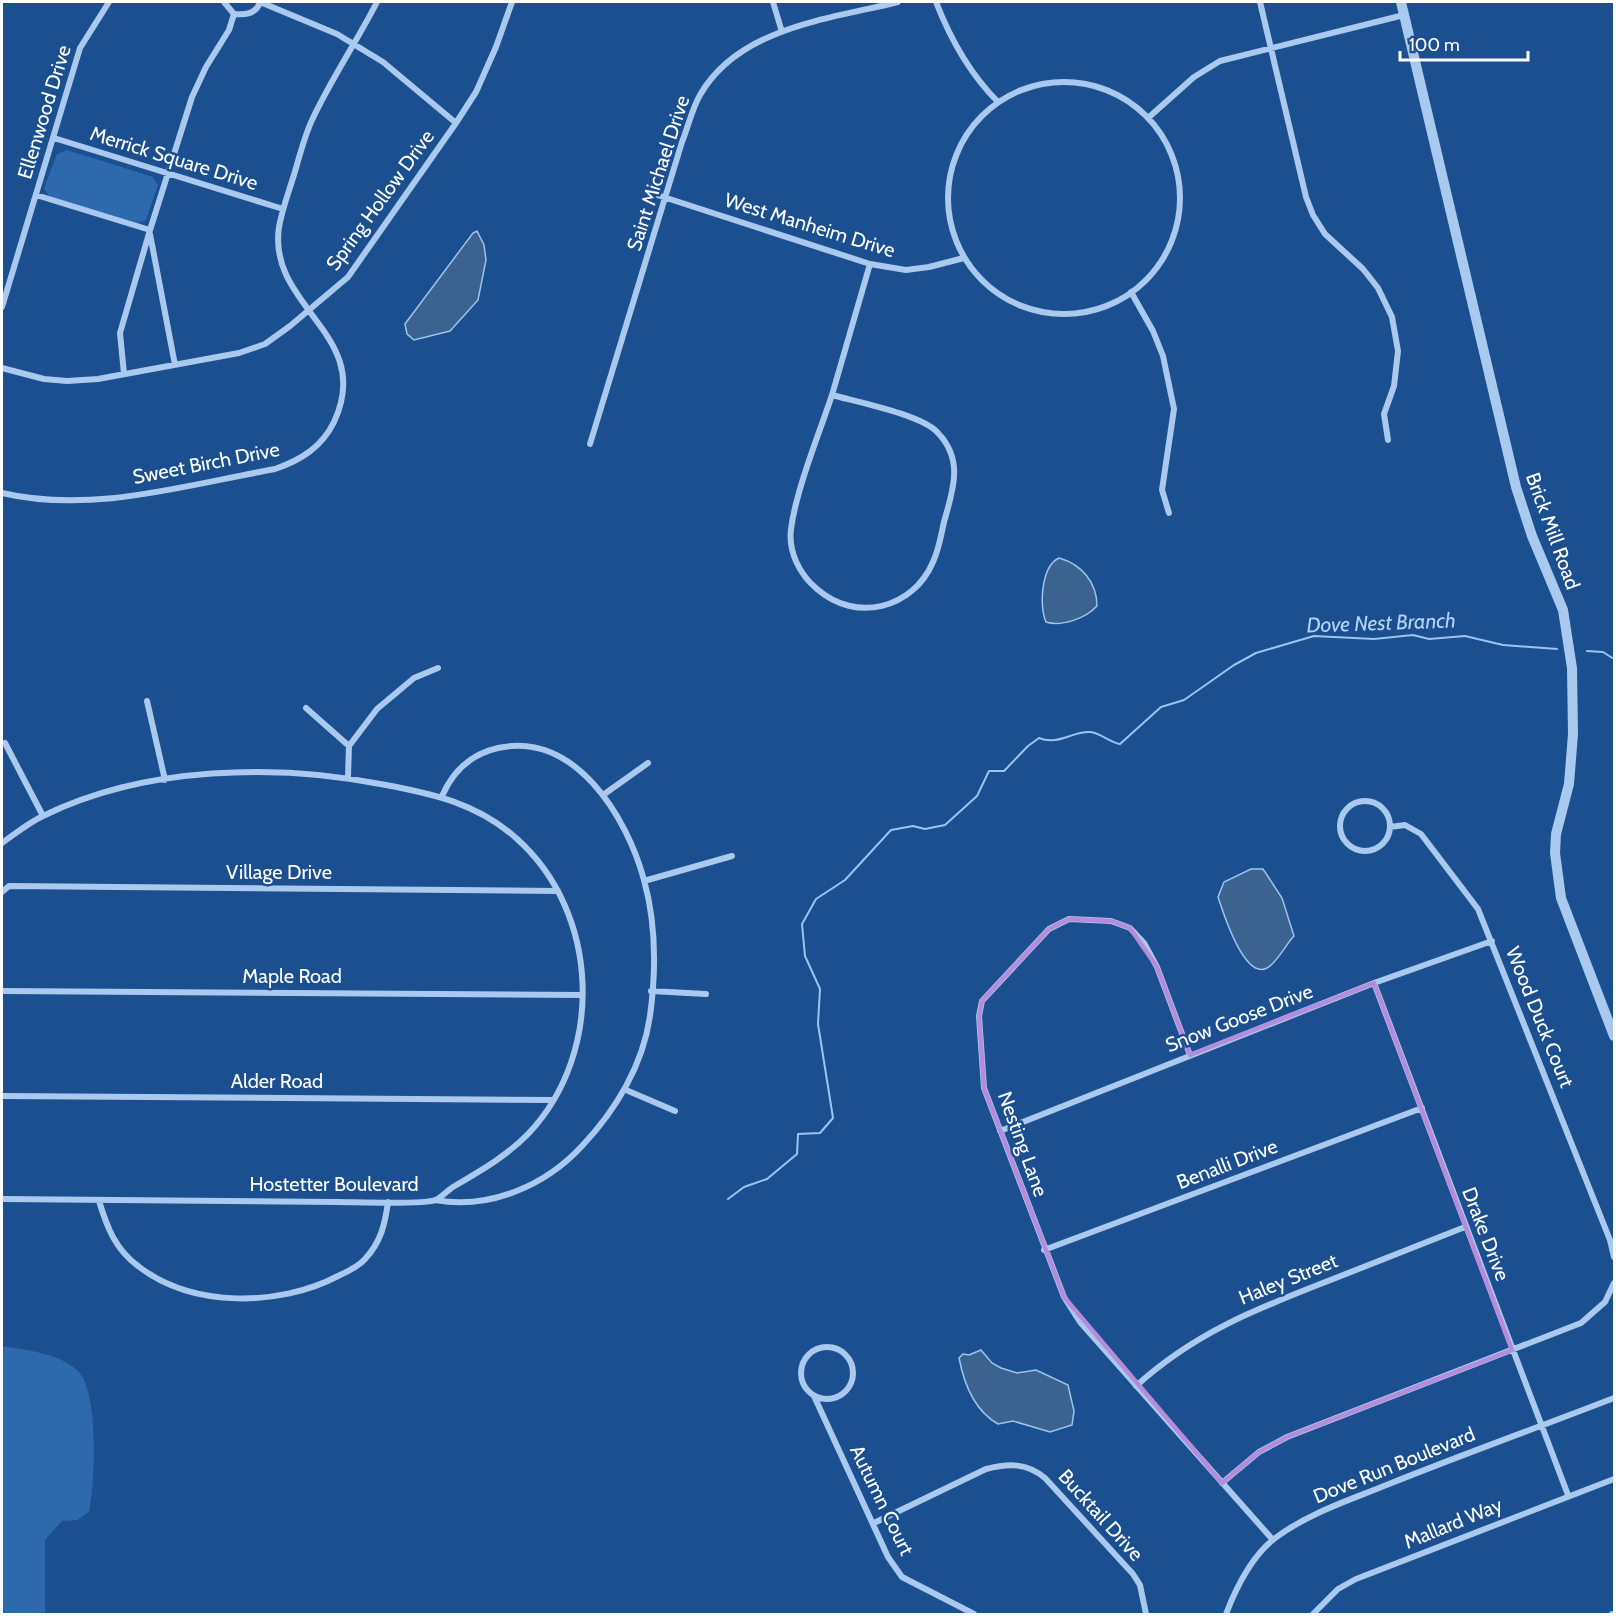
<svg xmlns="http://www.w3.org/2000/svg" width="1616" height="1616" font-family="Cabin,sans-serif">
	<rect width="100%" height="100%" fill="#1b4f8f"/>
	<path fill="#2e69ad" d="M67,150L153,177L158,185L146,220L138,223L50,197L44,189L57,154Z
		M2,1346C25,1350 61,1353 79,1372C99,1395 95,1483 89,1512L77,1520L62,1521L45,1540V1614H2Z"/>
	<path fill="#3c6290" stroke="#9cc4f0" stroke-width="1.5" d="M477,231L484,245L486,260L478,300L450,331L414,340L407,334L405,324L473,233Z
		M1059,558C1081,564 1097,582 1097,606C1086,618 1062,627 1046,622C1039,607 1041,566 1059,558Z
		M1251,869H1263L1282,898L1294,936C1286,944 1277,963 1267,968C1244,980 1223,912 1218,897L1224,882Z
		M981,1350L992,1363L1001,1368L1017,1373L1036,1370L1068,1385L1074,1411L1072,1425L1050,1432L1013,1421L998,1424C975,1411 964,1384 959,1358L963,1354L969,1355Z"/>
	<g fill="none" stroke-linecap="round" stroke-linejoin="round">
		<path stroke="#9cc4f0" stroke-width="2" d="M1587,651L1603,652L1614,659
			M728,1199L744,1187L767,1179L797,1154L798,1134L820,1133L833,1118L818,1024L820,989L805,956L802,924L816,899L845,880L891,830L913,826L925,829L945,825L977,796L989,771H1004L1028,746L1039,738C1058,746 1072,731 1090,732C1101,733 1109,742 1120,744L1161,707L1184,700L1234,665L1256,653L1314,636L1374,639L1413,635L1429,639L1465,636L1503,645L1557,649"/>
		<path stroke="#a9c9ee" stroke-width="6" d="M224,2L234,14C246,15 256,14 260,2
			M260,2L337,34L383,62L456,123
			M773,2L782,32
			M936,2C950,38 970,74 998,102
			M1260,2L1306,197L1313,215L1325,234L1363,269L1378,288L1392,317L1398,351L1394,386L1384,414L1388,440
			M948 198a116 116 0 1 1 232 0a116 116 0 1 1-232 0Z
			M1148,118L1194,77L1220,61L1404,15
			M54,138L283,209
			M648,192L870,264L906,270L929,267L964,258
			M36,195L150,230
			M150,234L175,365
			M1131,292L1153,331L1163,356L1174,409L1162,490L1169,513
			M2,307L80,48L109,2
			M2,368L44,379L67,381L98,379L239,353L265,344L290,326L348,277L456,123L476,92L496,47L512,2
			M124,374L120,333L150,230L192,97L206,67L229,30L234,14
			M832,395C857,402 923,415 938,433C964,460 953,490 944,522C941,535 939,549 933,562C913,609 856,623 817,589C800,575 788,552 791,529C796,490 819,434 832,395Z
			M832,395L870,264
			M590,444L682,142C688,127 692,109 700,95C739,27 830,19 898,2
			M2,493C92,514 186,485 275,469C301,460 322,447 334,422C375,334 267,308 279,227C282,210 288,194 293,178C299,159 304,136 313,118C332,78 357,41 377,2
			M147,701L165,780
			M306,708L349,746
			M5,743L43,816
			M348,777L349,746L377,709L414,678L438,668
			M603,795L648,763
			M1340 826a25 25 0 1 1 50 0a25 25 0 1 1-50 0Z
			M1390,827L1405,825L1421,834L1478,909L1610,1240L1614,1257
			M2,843C15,834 28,823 43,816C144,766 278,763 386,785C434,794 478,804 516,838C600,912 605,1052 529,1133C507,1156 480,1171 453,1187C448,1190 442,1197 436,1200C424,1205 355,1202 337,1202C225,1201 113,1201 2,1199
			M644,881L732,856
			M2,892L9,886L558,891
			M1374,983L1568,1495
			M2,991L582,995
			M651,991L706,994
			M1190,1055L1157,967L1144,943L1130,928L1111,921L1069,919L1049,929L982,1001L979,1016L984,1088L1064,1297L1080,1322L1273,1540
			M626,1090L675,1111
			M2,1096L553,1100
			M1000,1131L1374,983L1492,941
			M435,1200C489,1210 545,1186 582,1146C616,1110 643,1065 650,1016C656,972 656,923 644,880C627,817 575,731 498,748C471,754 453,771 442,796
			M99,1201C107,1227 115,1249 138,1266C192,1308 279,1307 338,1276C347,1272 358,1267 365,1259C381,1242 385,1224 388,1202
			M1044,1250L1422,1108
			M801 1373a26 26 0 1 1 52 0a26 26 0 1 1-52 0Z
			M1136,1386C1194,1333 1256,1309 1328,1281C1373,1263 1419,1245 1465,1227
			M814,1396L888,1557L902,1577L974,1614
			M1222,1483L1259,1452L1287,1437L1581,1323L1605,1302L1614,1283
			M874,1523L986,1469C1009,1463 1027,1463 1045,1478L1133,1574L1140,1585L1146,1614
			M1226,1614C1236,1588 1251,1557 1274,1539C1308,1513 1350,1500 1389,1484C1464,1454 1539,1427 1614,1398
			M1313,1614L1338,1589L1356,1579L1614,1479
			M1612,1614H1614"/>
		<path stroke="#a9c9ee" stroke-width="10" d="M1401,2L1516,487L1532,536L1563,610L1572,668L1573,734L1569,784L1556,834L1555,853L1561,898L1614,1036"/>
	</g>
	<path fill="none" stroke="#b68bdc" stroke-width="4.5" stroke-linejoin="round" d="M1069,919L1111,921L1130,928L1157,967L1190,1055L1374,983L1512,1350L1287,1437L1259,1452L1222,1483L1064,1297L984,1088L979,1016L982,1001L1049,929Z"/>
	<g text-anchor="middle" stroke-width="5" stroke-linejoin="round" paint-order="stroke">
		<g font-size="20" fill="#fff" stroke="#1b4f8f">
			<text transform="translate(44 112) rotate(-73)" y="7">Ellenwood Drive</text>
			<text transform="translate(174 158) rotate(17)" y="7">Merrick Square Drive</text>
			<text transform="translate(658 173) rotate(-72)" y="7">Saint Michael Drive</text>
			<text transform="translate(380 200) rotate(-54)" y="7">Spring Hollow Drive</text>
			<text transform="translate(810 225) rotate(17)" y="7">West Manheim Drive</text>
			<text transform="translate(206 463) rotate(-11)" y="7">Sweet Birch Drive</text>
			<text transform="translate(1553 531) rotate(70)" y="7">Brick Mill Road</text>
			<text x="279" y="879">Village Drive</text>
			<text x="292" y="983">Maple Road</text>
			<text transform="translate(1540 1017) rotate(68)" y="7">Wood Duck Court</text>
			<text transform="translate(1239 1018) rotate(-21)" y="7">Snow Goose Drive</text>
			<text x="277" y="1088">Alder Road</text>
			<text transform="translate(1023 1144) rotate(70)" y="7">Nesting Lane</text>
			<text transform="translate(1227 1164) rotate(-21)" y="7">Benalli Drive</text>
			<text x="334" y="1191">Hostetter Boulevard</text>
			<text transform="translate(1486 1234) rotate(69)" y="7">Drake Drive</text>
			<text transform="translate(1288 1279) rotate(-22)" y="7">Haley Street</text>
			<text transform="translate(1394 1465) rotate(-22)" y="7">Dove Run Boulevard</text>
			<text transform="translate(882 1500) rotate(64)" y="7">Autumn Court</text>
			<text transform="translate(1101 1515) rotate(48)" y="7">Bucktail Drive</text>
			<text transform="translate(1453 1523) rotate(-22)" y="7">Mallard Way</text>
		</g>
		<g font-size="21" font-style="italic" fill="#b5d3f5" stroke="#1b4f8f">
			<text transform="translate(1381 623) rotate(-2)" y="7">Dove Nest Branch</text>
		</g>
	</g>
	<rect width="1616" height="1616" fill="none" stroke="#ffffff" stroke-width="6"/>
	<path d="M1400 51v9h128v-9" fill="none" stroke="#ffffff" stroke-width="3"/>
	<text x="1409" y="51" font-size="18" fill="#ffffff" stroke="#1b4f8f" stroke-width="4.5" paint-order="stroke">100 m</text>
</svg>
